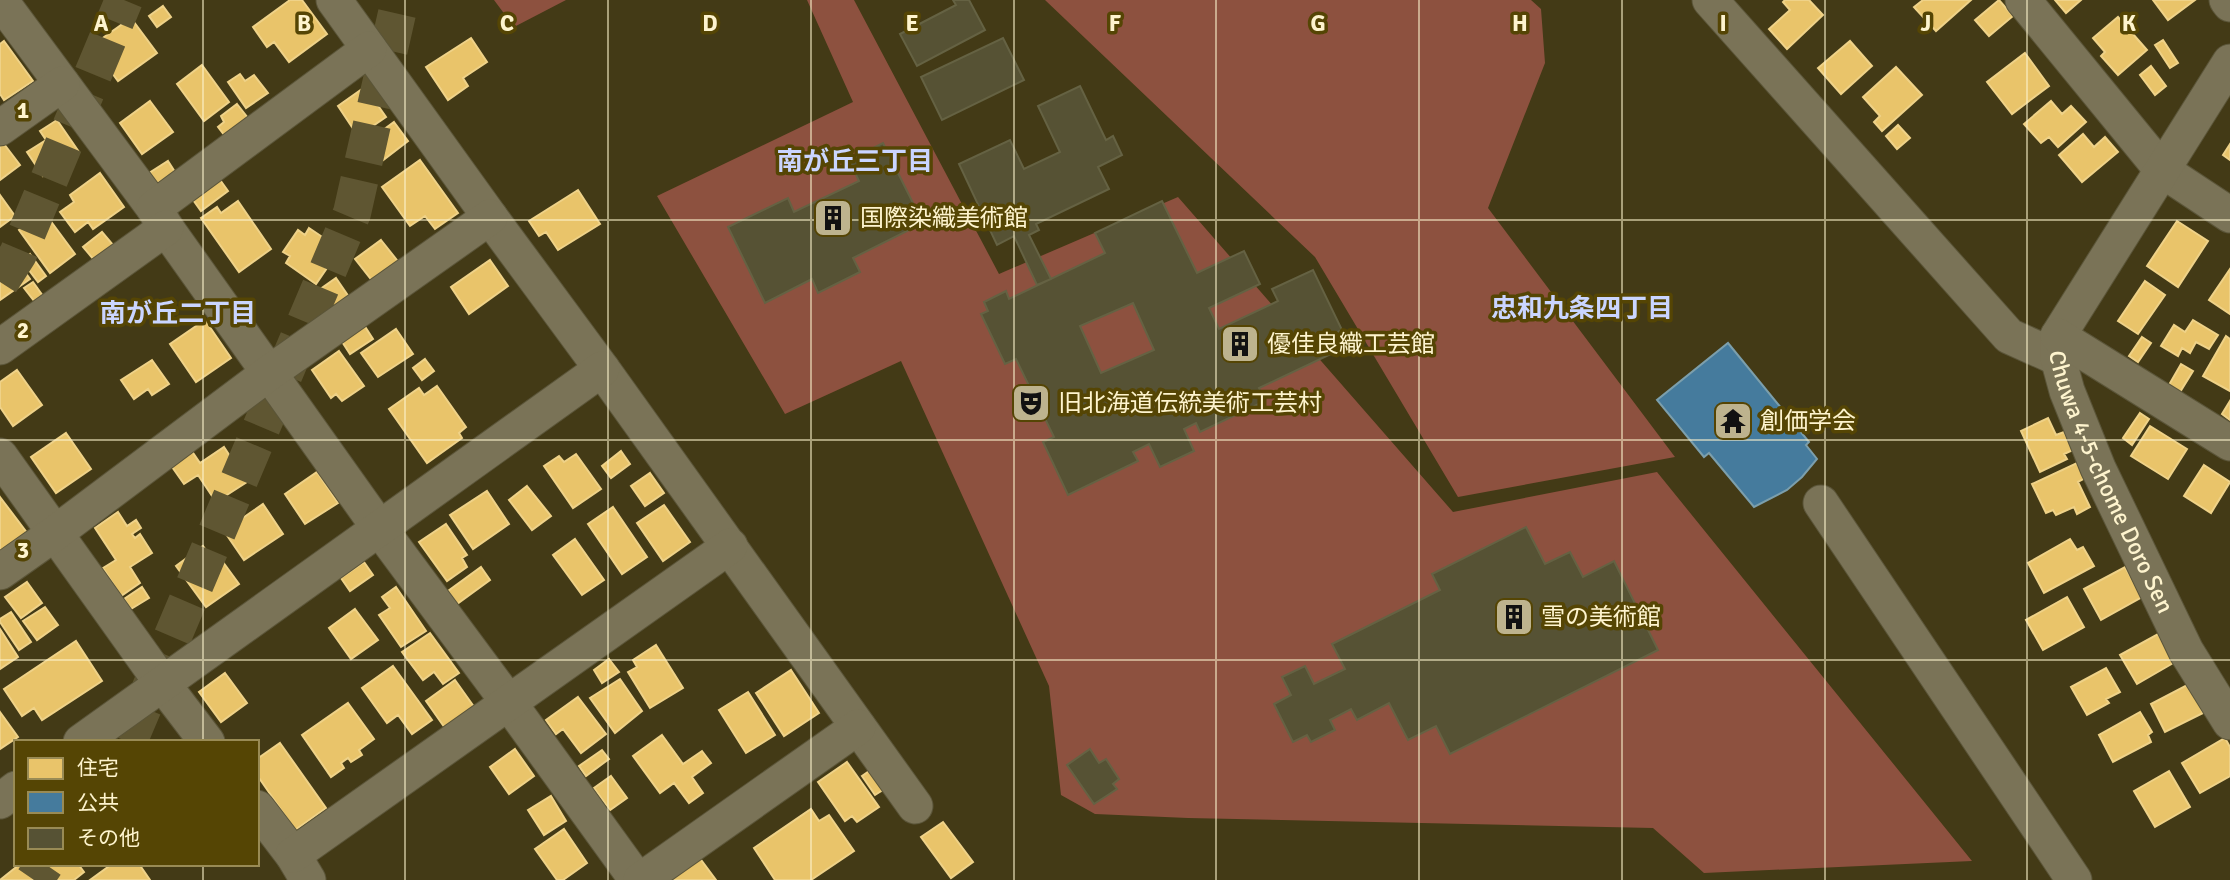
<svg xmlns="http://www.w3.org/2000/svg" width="2230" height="880" font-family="Signika,'Noto Sans JP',sans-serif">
	<rect width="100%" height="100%" fill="#433a16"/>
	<path fill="#8d513f" d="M494,0H566L514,27Z
		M807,0H854L999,274L1178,197L1453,512L1657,472L1972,861L1704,873L1653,828L1188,818L1095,814L1061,795L1049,686L901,361L785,414L657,196L853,102Z
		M1045,0H1531L1541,9L1545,63L1488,208L1675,457L1458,497L1315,257Z"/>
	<path fill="#e9c46a" stroke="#efd288" stroke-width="2" d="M290,0H302L327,34L289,62L274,42L267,47L253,27Z
		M1785,0H1809L1823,15L1787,49L1769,29L1790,10L1783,2Z
		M1923,0H1971L1936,31L1914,7Z
		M1999,0L2013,16L1989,36L1975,20Z
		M2055,0H2081L2066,13Z
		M2153,0H2195L2168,20Z
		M163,6L171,17L157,27L149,16Z
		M2118,17L2147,50L2118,75L2101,56L2105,52L2093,38Z
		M131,18L157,53L118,81L112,73L106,77L86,50Z
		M471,38L487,62L463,78L468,86L448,100L426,67Z
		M2163,40L2178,63L2170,68L2155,45Z
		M4,41L33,81L4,100L0,94V44Z
		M1850,41L1872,66L1841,94L1818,68Z
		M2025,53L2049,86L2012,114L1987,82Z
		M202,65L229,102L204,121L177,84Z
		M2151,66L2166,86L2155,95L2140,75Z
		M1896,67L1922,95L1882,131L1874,122L1880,116L1863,97Z
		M240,74L245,81L254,75L268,93L246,108L228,82Z
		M365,87L386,117L358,136L338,106Z
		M150,101L173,132L142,154L120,123Z
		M2051,101L2062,114L2071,106L2086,122L2058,147L2049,137L2041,143L2024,124Z
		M237,104L248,118L225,136L218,127L224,122L221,116Z
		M57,120L79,152L43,176L27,152L46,140L40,131Z
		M394,122L408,141L382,161L374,149L381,144L375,136Z
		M1898,125L1910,138L1897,149L1886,136Z
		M2083,134L2094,147L2105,137L2118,152L2082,182L2059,155Z
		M1,140L20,165L0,180V141Z
		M2230,144V160L2223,155Z
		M420,160L458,213L435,229L425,216L410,226L382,187Z
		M168,161L175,172L156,184L149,173Z
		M100,173L124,207L93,229L88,222L75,232L60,212L74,202L70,195Z
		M218,177L228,191L201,211L191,197Z
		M578,190L600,224L558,250L546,232L539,236L529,221Z
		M0,195L15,216L0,227Z
		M238,201L271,249L239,272L201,218L217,207L221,213Z
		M44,212L75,254L50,273L19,230Z
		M2177,221L2208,241L2178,287L2147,266Z
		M309,228L340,249L316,284L286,263L290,256L283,252L298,230L305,235Z
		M102,232L114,246L95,261L83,247Z
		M381,240L400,264L374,283L355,259Z
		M9,250L30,279L0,300V256Z
		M30,254L46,276L38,282L22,261Z
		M490,260L508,286L469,314L451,287Z
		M2230,269V314L2209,300Z
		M336,278L349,297L322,316L309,297Z
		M2145,281L2165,295L2138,334L2118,321Z
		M33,282L43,296L35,302L24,288Z
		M205,320L231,358L196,382L170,344Z
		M2193,320L2218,335L2209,349L2196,342L2190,353L2182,348L2178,356L2161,346L2174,325L2185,332Z
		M364,325L373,339L350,354L341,340Z
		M396,329L413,354L378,377L361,353Z
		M2226,336L2230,339V391L2203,376Z
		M2142,337L2151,343L2138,362L2129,356Z
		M339,351L364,386L342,401L336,394L331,398L312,370Z
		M425,359L434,371L422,380L413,368Z
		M152,360L169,384L152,395L148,389L134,399L121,380Z
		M2181,364L2193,371L2180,392L2169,385Z
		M17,370L42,405L13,426L0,407V382Z
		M437,386L466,427L459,433L462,438L427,463L389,409L419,388L424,395Z
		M2230,401V420L2222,414Z
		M2140,413L2149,419L2132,445L2123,438Z
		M2048,418L2056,435L2064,432L2073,450L2064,454L2067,459L2040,472L2021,431Z
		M2150,426L2187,449L2168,479L2131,456Z
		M66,433L91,469L56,493L31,457Z
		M224,447L247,482L216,502L198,475L184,484L170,464L191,450L200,463Z
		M621,451L630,464L611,478L602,466Z
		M576,454L601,489L573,508L544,466L559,456L564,462Z
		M2077,463L2085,478L2078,482L2090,507L2077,514L2074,507L2056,515L2053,510L2046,513L2032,484Z
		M2204,465L2230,482L2211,513L2184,496Z
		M317,472L338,503L305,524L285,494Z
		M650,473L664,493L645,506L631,486Z
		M527,486L551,516L532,530L509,500Z
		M487,491L509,524L473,549L450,515Z
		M0,497L28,534L0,555Z
		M263,504L283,534L244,560L224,531Z
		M664,505L690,542L663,561L637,523Z
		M613,507L647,557L622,574L588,524Z
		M118,512L127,526L136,520L141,528L132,534L135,538L140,534L152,553L130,567L140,583L121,596L103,568L116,560L95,528Z
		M446,524L467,555L462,558L467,567L447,581L419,542Z
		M575,539L604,580L582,595L553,555Z
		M2070,539L2077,550L2083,547L2094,566L2044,593L2028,563Z
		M203,546L217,566L223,562L239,584L206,607L176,566Z
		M364,562L373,575L350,591L341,578Z
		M481,567L490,580L457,604L448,591Z
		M2125,567L2142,597L2101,620L2084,589Z
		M27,582L42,603L21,618L5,597Z
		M142,587L149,598L131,609L124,599Z
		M396,587L426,631L401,647L379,615L390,608L382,597Z
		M2067,597L2084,627L2043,650L2026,620Z
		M45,607L58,625L37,640L23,621Z
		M355,609L378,640L351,659L329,628Z
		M11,612L31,642L19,650L0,622V619Z
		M0,629L18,657L0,669Z
		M430,633L459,673L443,684L434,672L423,680L402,652Z
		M2158,634L2175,662L2137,684L2120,655Z
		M76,641L102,681L42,720L34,708L22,716L4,689Z
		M656,645L683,688L650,708L628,672L637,667L633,660Z
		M609,659L619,672L602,683L594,670Z
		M393,666L432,720L412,734L398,715L387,723L362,688Z
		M2106,668L2120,692L2106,699L2109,703L2087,715L2071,687Z
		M791,670L819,713L784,736L756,693Z
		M225,673L247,703L221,722L199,692Z
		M620,679L642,711L615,733L590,698Z
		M455,680L477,711L447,731L426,701Z
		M2189,684L2203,713L2165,732L2151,704Z
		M748,692L775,735L746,753L719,710Z
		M578,697L606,734L581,753L563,729L556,734L546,720Z
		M348,703L374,739L359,750L362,755L351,762L348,758L341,763L344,768L331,777L302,735Z
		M0,712L18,737L0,749Z
		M2140,712L2152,732L2148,735L2151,742L2113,762L2099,735Z
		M662,735L683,764L702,751L711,763L692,777L703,793L689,803L674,783L660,793L633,756Z
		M2225,738L2230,747V776L2200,793L2182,763Z
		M280,743L326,808L295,830L257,775V759Z
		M515,749L534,776L509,794L490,767Z
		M602,750L609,759L586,776L579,766Z
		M847,762L879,807L857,822L852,816L845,821L818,782Z
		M878,765L891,785L875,795L862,776Z
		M2169,771L2190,807L2155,827L2134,791Z
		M611,776L627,798L610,810L594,788Z
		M551,796L566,821L544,835L528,810Z
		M811,809L819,821L829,815L854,851L811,880H775L754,848Z
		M943,822L973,862L951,878L921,837Z
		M564,829L587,863L563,880H557L535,849Z
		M699,857L716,880H670Z
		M20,864H78L84,872L74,880H0Z
		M112,864H139L150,880H90Z"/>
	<path fill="#457b9d" stroke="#7c9fac" stroke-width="2" d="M1728,343L1809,442L1806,445L1817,459L1802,477L1787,490L1754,507L1709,453L1704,457L1657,400Z"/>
	<path fill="#565234" stroke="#656243" stroke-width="2" fill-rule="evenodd" d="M953,0H969L985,30L917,66L900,34L956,5Z
		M1003,38L1024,80L942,120L921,77Z
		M1080,86L1106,140L1113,136L1122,155L1098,167L1109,189L1036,224L1039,230L1029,235L1051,279L1037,285L1014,236L997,245L959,164L1010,140L1024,169L1060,152L1038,106Z
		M883,143L923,223L853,258L860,272L818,293L812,279L765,303L728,227L788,198L794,212L859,181L849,160Z
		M1162,201L1197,273L1244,251L1260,284L1209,308L1219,329L1278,301L1272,289L1313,270L1342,330L1326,338L1333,353L1259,388L1265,401L1200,432L1196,423L1184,429L1194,451L1160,467L1149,444L1133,452L1138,461L1068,495L1043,442L1054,437L1016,359L1005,364L981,314L988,311L984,302L1006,291L1009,299L1105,253L1095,233ZM1133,303L1154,350L1101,373L1080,326Z
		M1526,527L1545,564L1570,552L1583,577L1614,561L1658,650L1450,754L1436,726L1408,740L1389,703L1357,720L1351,709L1330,720L1335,730L1311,742L1307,735L1293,742L1274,704L1291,695L1282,677L1305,666L1314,684L1345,669L1332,644L1440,590L1432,574Z
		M1090,749L1099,763L1106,759L1119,779L1113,784L1117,789L1094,804L1067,765Z"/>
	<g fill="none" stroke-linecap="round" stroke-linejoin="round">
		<path stroke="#5f5632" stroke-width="38" stroke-dasharray="38 19" stroke-linecap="butt" d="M0,282L18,254L124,0
			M128,742L352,213L400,0
			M34,880L45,864"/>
		<defs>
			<g id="minor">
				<path d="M0,0L154,208L166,228L380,529L509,703L637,880"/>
				<path d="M334,0L490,217L602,369L915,806"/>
				<path d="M1710,0L2009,336L2058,358"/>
				<path d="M2023,0L2162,170L2230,215"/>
				<path d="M2227,0L2230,4"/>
				<path id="s1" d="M2230,62L2058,336V358L2067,391L2098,468L2186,651L2230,722"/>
				<path d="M0,128L62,84"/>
				<path d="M154,208L369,49"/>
				<path d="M2058,336L2230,443"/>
				<path d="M0,347L166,228"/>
				<path d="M0,456L162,683L207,742"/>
				<path d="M1821,503L2074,880"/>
				<path d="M0,572L54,534L269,373L490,217"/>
				<path d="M81,742L602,369"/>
				<path d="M0,801L16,789"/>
				<path d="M257,808L293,855L308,880"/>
				<path d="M293,855L730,546"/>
				<path d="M641,880L858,727"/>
			</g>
		</defs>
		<use href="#minor" stroke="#5b5539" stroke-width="37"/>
		<use href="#minor" stroke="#7a7357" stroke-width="35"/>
	</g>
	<path fill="none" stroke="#fef4ce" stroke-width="2" stroke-opacity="0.55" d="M203,0V742M405,0V880M608,0V880M811,0V880M1014,0V880M1216,0V880M1419,0V880M1622,0V880M1825,0V880M2027,0V880M0,220H2230M0,440H2230M0,660H2230M203,864V880"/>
	<defs>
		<symbol id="building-square" viewBox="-11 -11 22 22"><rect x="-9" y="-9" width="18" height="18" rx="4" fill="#bdb38e" stroke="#554504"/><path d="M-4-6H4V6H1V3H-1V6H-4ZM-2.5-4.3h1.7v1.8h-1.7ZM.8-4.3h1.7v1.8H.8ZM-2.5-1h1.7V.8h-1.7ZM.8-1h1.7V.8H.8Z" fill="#111"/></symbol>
		<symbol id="theatre-square" viewBox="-11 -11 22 22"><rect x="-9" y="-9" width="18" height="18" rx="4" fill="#bdb38e" stroke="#554504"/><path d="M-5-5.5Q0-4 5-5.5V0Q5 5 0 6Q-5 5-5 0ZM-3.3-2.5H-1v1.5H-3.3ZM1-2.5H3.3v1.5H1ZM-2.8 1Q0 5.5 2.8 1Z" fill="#111"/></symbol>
		<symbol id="temple-square" viewBox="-11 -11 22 22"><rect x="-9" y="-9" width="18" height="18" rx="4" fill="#bdb38e" stroke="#554504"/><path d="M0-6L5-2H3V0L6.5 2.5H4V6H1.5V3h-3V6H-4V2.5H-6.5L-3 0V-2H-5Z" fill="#111"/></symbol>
	</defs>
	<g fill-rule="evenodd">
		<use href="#building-square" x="811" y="196" width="44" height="44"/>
		<use href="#building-square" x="1218" y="322" width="44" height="44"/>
		<use href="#theatre-square" x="1009" y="381" width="44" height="44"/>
		<use href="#temple-square" x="1711" y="399" width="44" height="44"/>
		<use href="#building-square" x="1492" y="595" width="44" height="44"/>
	</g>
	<g text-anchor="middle" stroke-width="7" stroke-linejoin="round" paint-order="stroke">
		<g font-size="24" fill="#fef4ce" stroke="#554504" text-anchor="start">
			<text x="860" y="226">国際染織美術館</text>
			<text x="1267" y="352">優佳良織工芸館</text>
			<text x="1058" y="411">旧北海道伝統美術工芸村</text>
			<text x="1760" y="429">創価学会</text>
			<text x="1541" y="625">雪の美術館</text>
		</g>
		<g font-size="24" fill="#fef4ce" stroke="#554504">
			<text dy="8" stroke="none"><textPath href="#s1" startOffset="480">Chuwa 4-5-chome Doro Sen</textPath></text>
		</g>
		<g font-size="26" font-weight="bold" fill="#cad5ff" stroke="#554504">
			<text x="855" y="170">南が丘三丁目</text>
			<text x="1582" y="317">忠和九条四丁目</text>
			<text x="178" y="322">南が丘二丁目</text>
		</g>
	</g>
	<g font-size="23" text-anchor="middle" font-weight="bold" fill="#fef4ce" stroke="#554504" stroke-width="7" stroke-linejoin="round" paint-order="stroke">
		<text x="101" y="31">A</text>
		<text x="304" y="31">B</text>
		<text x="507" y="31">C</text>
		<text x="710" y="31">D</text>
		<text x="912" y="31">E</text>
		<text x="1115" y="31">F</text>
		<text x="1318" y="31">G</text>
		<text x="1520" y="31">H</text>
		<text x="1723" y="31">I</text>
		<text x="1926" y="31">J</text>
		<text x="2129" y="31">K</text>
		<text x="23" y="118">1</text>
		<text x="23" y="338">2</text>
		<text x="23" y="558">3</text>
	</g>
	<rect x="14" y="740" width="245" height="126" fill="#554504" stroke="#998b55" stroke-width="2"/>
	<rect x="28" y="758" width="35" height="21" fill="#e9c46a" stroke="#998b55" stroke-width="2"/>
	<text x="77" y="775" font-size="21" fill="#fef4ce">住宅</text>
	<rect x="28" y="792" width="35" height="21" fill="#457b9d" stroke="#998b55" stroke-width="2"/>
	<text x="77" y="810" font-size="21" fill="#fef4ce">公共</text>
	<rect x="28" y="828" width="35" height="21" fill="#565234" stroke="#998b55" stroke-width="2"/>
	<text x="77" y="845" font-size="21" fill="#fef4ce">その他</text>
</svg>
